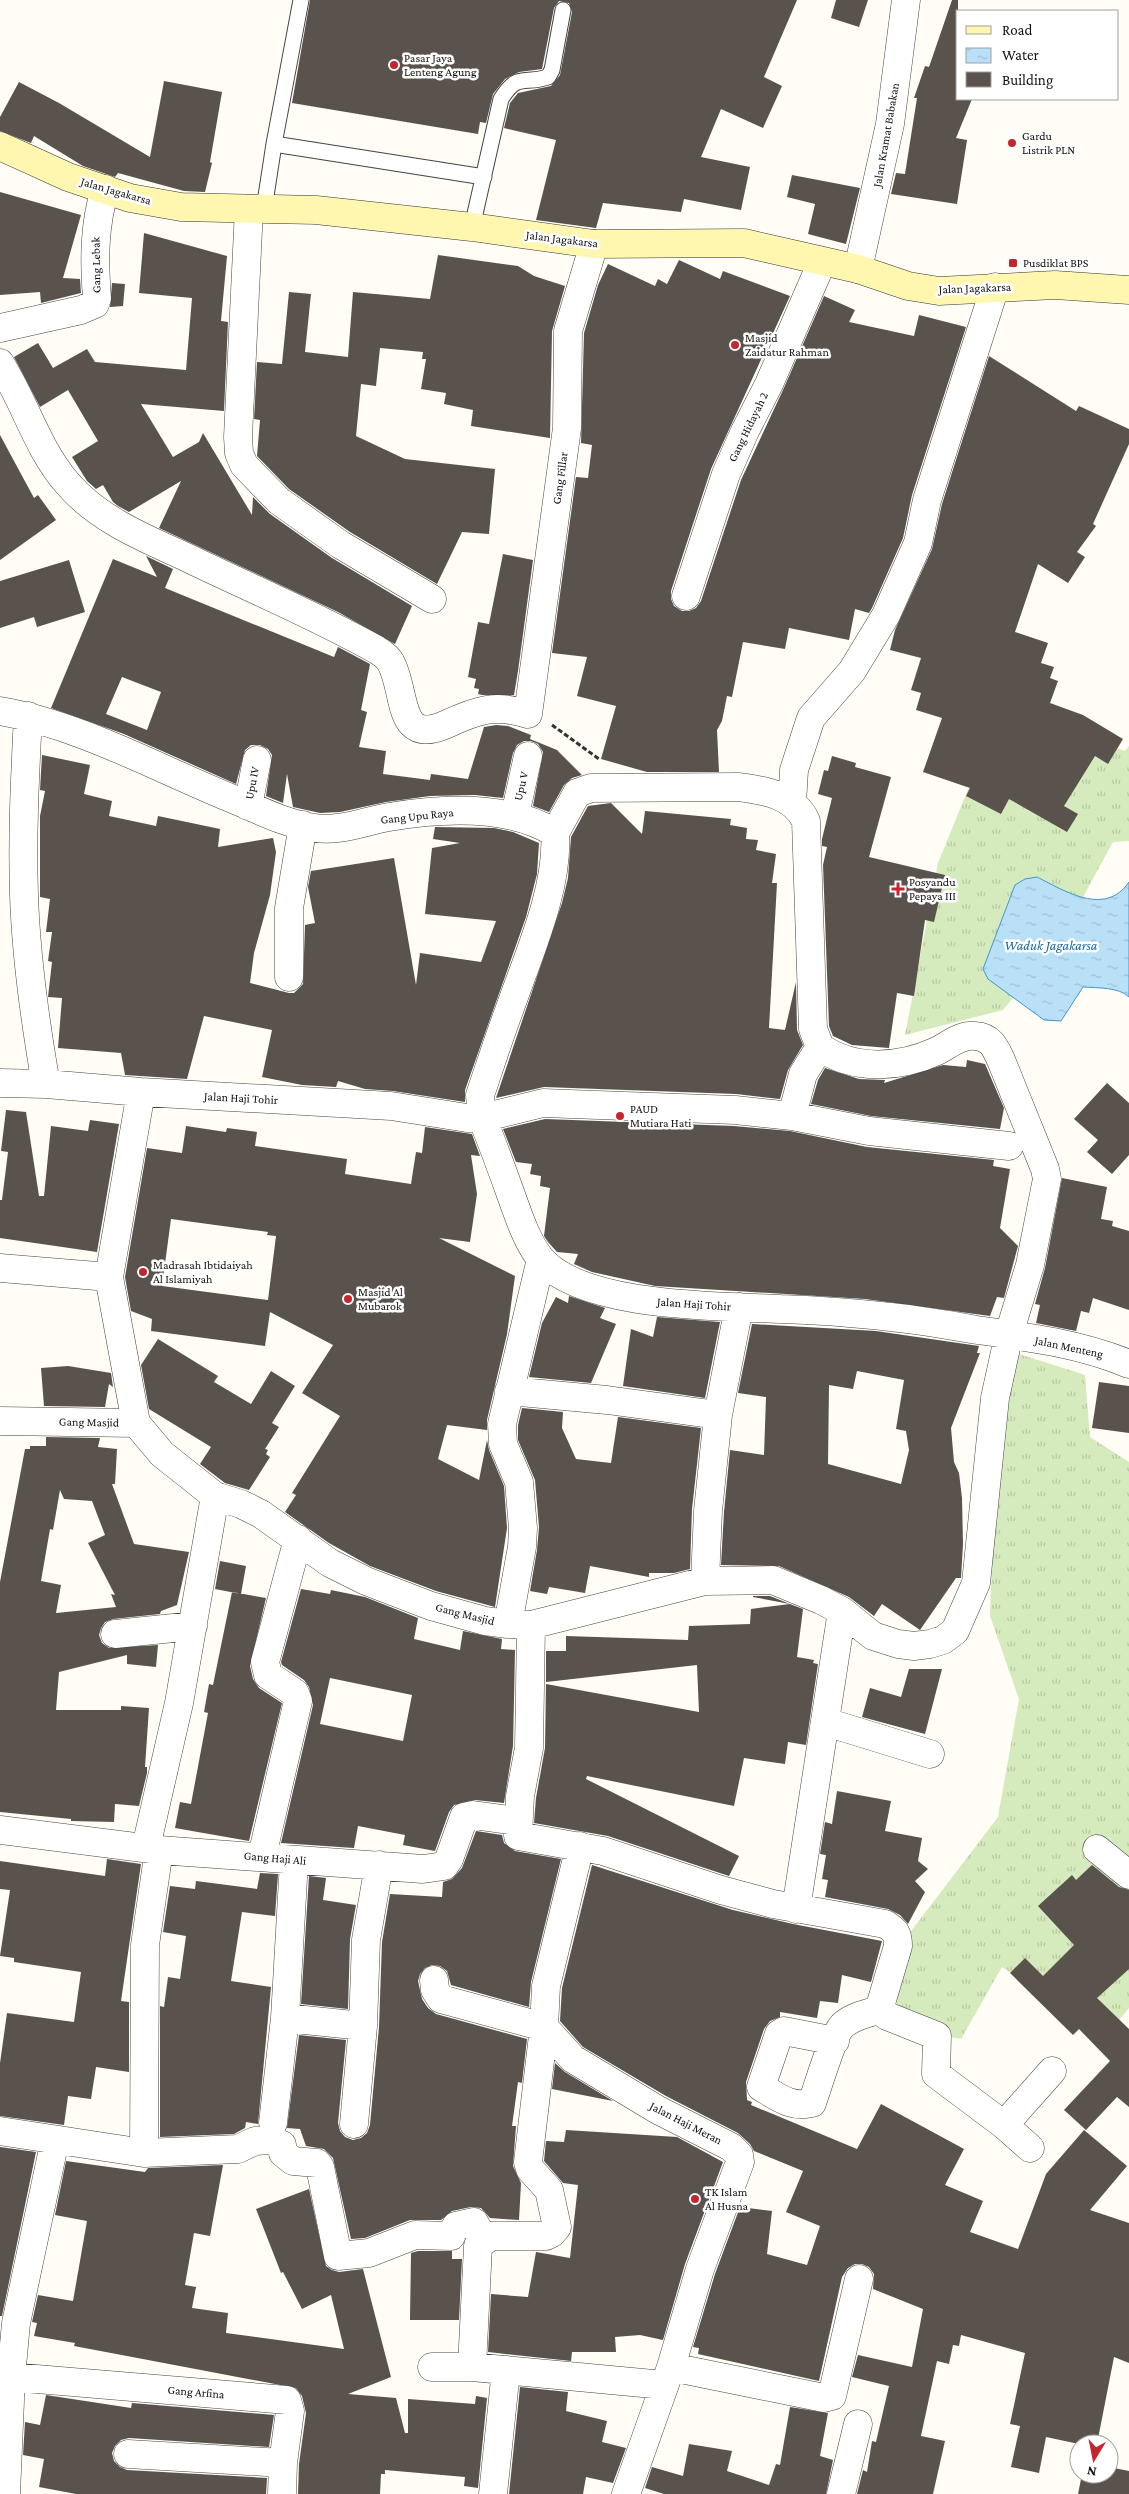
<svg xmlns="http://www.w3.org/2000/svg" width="1129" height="2494" font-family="'Crimson Pro',serif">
	<defs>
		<pattern id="grass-tufts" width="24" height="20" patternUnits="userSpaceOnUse" patternTransform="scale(1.25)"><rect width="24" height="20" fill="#d5ebbd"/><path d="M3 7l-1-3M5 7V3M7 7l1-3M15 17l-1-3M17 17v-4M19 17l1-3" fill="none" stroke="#b6c8a1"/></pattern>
		<pattern id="water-ripples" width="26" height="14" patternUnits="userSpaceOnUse" patternTransform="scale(1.25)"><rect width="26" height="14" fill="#b9e0f7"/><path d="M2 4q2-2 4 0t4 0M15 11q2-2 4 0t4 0" fill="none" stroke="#9ebfd3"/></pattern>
	</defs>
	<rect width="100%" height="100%" fill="#fffdf5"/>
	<path fill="url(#grass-tufts)" d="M1049,725L1125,751L1129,746V841L1113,842L1059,941L1003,1010L905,1035L938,863L969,787Z
		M1016,1353L1085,1375L1090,1437L1129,1462V2008L1105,2037L1002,1967L961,2039L895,2026L902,1943L998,1817L1019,1699L990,1616L997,1413Z"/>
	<path fill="url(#water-ripples)" stroke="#3f96cf" d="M1037,877C1065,891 1105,917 1129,882V997C1119,987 1097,988 1083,987L1061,1021L1044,1020L988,979L983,969L1015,885L1025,879Z"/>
	<path fill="#5a524d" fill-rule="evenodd" d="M310,0H797L764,77L782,86L763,128L721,109L701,157L750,167L741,210L684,199L681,212L603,203L596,228L536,220L556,140L504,128L510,103L518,93L551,86L560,75L572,12L569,3L559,1L554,8L542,69L519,72L505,79L493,94L486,123L480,122L478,134L292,103Z
		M836,0H868L859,27L831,18Z
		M952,0H958V99H972L956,138L967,140L957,204L891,194L896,173L905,174L917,98H914L925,66L929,67Z
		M164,81L222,92L210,162L212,163L205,192L184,191L118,173L115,177L83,166L34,136L31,143L0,131V117L19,82L59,103L150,157Z
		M792,175L860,188L846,244L808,234L815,204L787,197Z
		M0,192L81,215L63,278L80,279L81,293L41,303L40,292L0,295Z
		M144,233L227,256L221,321L228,322L224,411L141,404L173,457L199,442L203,433L252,515L253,497L270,514L332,558L412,606L395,644L338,612L159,528L181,481L129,512L118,506L113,502L103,485L96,489L87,481L72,457L98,441L68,390L40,407L14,357L38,343L53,368L87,349L95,362L186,370L192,298L139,293Z
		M438,255L518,266L534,276L565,286L552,331L550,438L471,426L473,410L444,404L446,393L421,389L426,359H422L423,352L380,348L376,386L361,384L356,436L405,459L495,469L489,534L462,532L437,584L350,532L289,489L257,456L260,420L254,419L257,362L282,364L289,292L311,294L305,352L348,357L353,292L430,299Z
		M679,260L720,279L723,271L790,296L711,469L671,591V599L674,606L682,611H689L696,608L701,601L741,480L783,390L824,296L855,310L849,322L914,336L919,315L966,327L912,495L903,538L872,608L869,613L855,609L849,640L789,628L785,649L743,642L732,697L727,696L722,721L717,730L719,772H647L601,759L616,706L577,696L587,657L552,653L576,477L588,478L592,445L581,443L584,333L598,285L608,264L655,286L658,279L667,284Z
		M112,283L125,284L123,306L110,307Z
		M989,356L1076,411L1079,406L1129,429V444L1093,524L1096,526L1077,552L1085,557L1068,583L1038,564L1015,632L1048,643L1041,663L1054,667L1050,678L1058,681L1050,703L1083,715L1123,739L1108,764L1095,756L1064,806L1078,814L1067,832L1009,799L1001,814L966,796L970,788L923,772L942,718L916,710L921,693L911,690L921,658L890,650L895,630L932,549L942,504Z
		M0,435L34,498L38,495L56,520L0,560Z
		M503,554L533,560L518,671L514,695H482L478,694L479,689L474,688L476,679L468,677L478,622L489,624Z
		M146,556L173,569L165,588L334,657L338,647L370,664L361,710L367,712L359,747L386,751L383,774L430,780L431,774L468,779L484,727L496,725L508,726L531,735L530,739L557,750L582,775L572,778L564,785L549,812L533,806L543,752L538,744L531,741H524L517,745L513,753L503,798L475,795L430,796L386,802L340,812L320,813L293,807L287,774L283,803L266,796L272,755L268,749L260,745H251L245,750L236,784L124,734L51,708L113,559L157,577ZM122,677L161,692L147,730L106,714Z
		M69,560L85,612L37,627L34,617L0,628V581Z
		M42,755L90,765L84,794L112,801L109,816L156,826L158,816L220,829L218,847L273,838L276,852L270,895L254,953L250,983L289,993H294L303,984L305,925L315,923L308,887L311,871L394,858L416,985L420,953L481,962L496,921L425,914L432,848L460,843L433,839L435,827L494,828L513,832L539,843L537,874L526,917L465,1090V1102L393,1091L365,1089L338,1081L336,1087L302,1085L262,1077L272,1030L204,1016L187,1079L125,1075L121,1053L58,1048L62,998L48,997L52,962L48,961L52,932H46L50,899L40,897V816L45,791L40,790Z
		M832,756L856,763L855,767L891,777L869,857L945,875L934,922L925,920L914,996L897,993L889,1048L852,1045L833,1036L829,1026L823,865L827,847L822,846V839L832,798L818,794L824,770L828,771Z
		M611,803L642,834L645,811L731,819L730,825L747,828L746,839L758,840L756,850L776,854L772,883H777L769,1028L785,1030L796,982L797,1030L803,1045L788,1070L780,1099L736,1094L544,1087L496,1098L562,903L568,878L571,837L588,806Z
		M967,1060L985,1064L1004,1108L1000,1129L871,1116L811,1104L818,1080L825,1068L859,1079L885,1080L884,1083L943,1065L966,1067Z
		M1107,1083L1129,1103V1155L1112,1174L1087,1152L1098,1140L1074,1119Z
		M6,1110L26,1112L39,1196H44L51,1126L88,1131L90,1120L119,1124L97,1252L0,1238V1200H2L8,1152L1,1151Z
		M545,1119L734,1126L790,1131L867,1147L994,1160L993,1166L1010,1169L1000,1228L1018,1246L1004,1298L997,1297L990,1316L865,1299L655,1286L592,1272L574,1264L578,1254L557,1252L548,1242L544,1236L550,1188L540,1186L541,1176L530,1174L532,1164L516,1162L503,1129Z
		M186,1126L226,1132L227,1128L257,1132L255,1146L347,1159L345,1174L411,1184L416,1152L422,1153L425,1127L472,1134L480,1156L471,1155L477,1194L470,1242L439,1238L515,1276L507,1334L487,1420V1430L447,1425L438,1459L479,1480L487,1440L489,1450L504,1486L507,1528L495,1607L436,1591L370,1566L329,1543L285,1512L296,1495L292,1493L340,1416L302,1393L333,1345L270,1312L265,1346L151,1331L152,1319L131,1311L125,1277L147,1148L182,1153ZM171,1219L268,1232L267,1235L276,1236L268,1300L162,1286Z
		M1062,1178L1107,1187L1101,1219L1113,1221L1112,1226L1129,1231V1310L1093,1298L1089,1313L1081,1311L1076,1331L1036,1323L1040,1305L1035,1304L1045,1268Z
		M569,1296L605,1308L600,1318L616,1324L591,1383L529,1377L542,1323L556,1297L568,1303Z
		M657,1317L720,1322L705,1398L623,1386L631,1329L653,1337Z
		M752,1324L876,1331L979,1346L977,1353H980L951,1428L954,1462L959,1473L962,1498L963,1544L961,1578H956L920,1630L882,1604L874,1616L849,1597L779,1566L721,1565L724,1512L730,1450L764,1455L766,1397L738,1393ZM857,1371L904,1380L896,1429L906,1431L909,1450L901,1484L828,1464L829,1385L853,1389Z
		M158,1339L218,1376L214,1382L251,1404L271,1371L295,1386L272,1423L279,1427L265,1449L268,1450L266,1454L270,1457L249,1490L225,1483L200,1464L211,1447L149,1409L141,1365Z
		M68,1366L111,1373L113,1387L109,1384L105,1407L44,1406L41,1368Z
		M1099,1382L1129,1386V1433L1092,1428Z
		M522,1408L563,1412L562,1428L576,1459L611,1463L618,1417L701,1428L692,1509L690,1569L674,1573H649V1577L590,1566L585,1593L549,1587L547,1594L530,1591L537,1550L539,1527L535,1480L518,1440V1425Z
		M46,1437L100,1438L98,1447L117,1449L115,1484H112L134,1544L189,1552L177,1605L161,1611L160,1614L113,1619L105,1622L101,1628L99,1635L102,1643L109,1648L158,1645L156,1667L127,1664V1655L59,1672L56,1710H121V1706L149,1708L145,1767H147V1773L139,1806L115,1804L114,1822L71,1821V1819L0,1812V1582L25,1449H30V1446H46ZM60,1490L64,1499L92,1501L105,1535L88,1543L115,1595L111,1594L116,1607L56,1613L61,1585L41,1581L50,1529L53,1530Z
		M220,1561L246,1566L241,1594L215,1589Z
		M301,1589L330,1594L331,1590L365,1597L418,1618L414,1639L460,1650L463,1631L502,1639L501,1649L515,1650L513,1746L504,1803L475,1800L454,1805L449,1812L435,1851L403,1845L405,1835L358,1826L354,1848L281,1843L313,1705L309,1687L304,1680L282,1665L281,1662ZM330,1678L412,1695L403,1741L320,1724Z
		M232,1592L266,1598L250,1666L253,1679L259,1688L282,1703L249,1841L175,1828L180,1802L191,1804L208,1713L204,1712L209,1684L213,1685Z
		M753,1596H770L790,1604L753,1597Z
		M790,1604L803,1609L797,1657L814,1660L813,1663L818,1664L806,1745L788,1742L785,1764L744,1758L734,1806L587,1776L586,1779L739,1856L729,1876L608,1836L534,1823L536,1798L545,1748L546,1684L699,1712L697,1665L546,1682V1651H566V1636L688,1640L689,1626L750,1624L751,1609Z
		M909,1669H942L925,1734L862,1717L870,1688L901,1697Z
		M837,1791L891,1801L885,1831L922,1838L918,1861L928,1869L915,1881L925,1892L908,1924L900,1915L888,1909L825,1897L828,1880L822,1879L826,1855L820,1854L825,1822L832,1824Z
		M476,1831L502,1835L504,1843L515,1851L561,1859L531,1982L529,2007L451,1985L447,1971L440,1966L432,1965L425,1968L420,1974L418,1981L422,1999L428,2008L436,2014L527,2039L522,2083L518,2082L512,2126H516L513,2166L521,2183L519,2220L490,2218L481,2208L471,2207L452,2211L441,2220H410L365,2238L351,2239L333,2158L324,2149L306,2146L300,2129L287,2128L299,2035L346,2040L338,2123L340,2131L345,2137L353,2140L361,2138L367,2133L370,2125L379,2027L382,1942L390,1894L442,1897L443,1882L452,1879L462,1868Z
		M107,1859L141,1864L121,2001L129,2002V2072L96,2067L91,2099L68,2096L64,2125L0,2116V2063L7,2013L74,2022L81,1972L14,1962V1958L0,1956L10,1890L0,1889V1861L105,1876Z
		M592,1865L733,1910L793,1924L882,1941L871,1982L842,1975L838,2003L820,2001L817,2018L780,2012V2017L770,2021L764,2029L746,2082L747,2100L752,2102L751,2105L857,2149L881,2104L964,2149L945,2185L983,2201L970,2232L1018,2249L1046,2174L1084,2130L1127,2166L1090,2210L1129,2223V2363L1114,2357L1097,2444H1079L1046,2437L1039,2473L1011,2467L1020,2426L1010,2424L1025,2353L961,2335L959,2346L953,2345L949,2364L937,2361L921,2436L945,2441L933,2494H857L863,2470L867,2472L872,2441L876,2442L889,2386L852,2377L858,2355L912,2367L923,2309L873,2289L874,2274L869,2267L862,2264H855L848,2268L842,2277L819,2381L698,2354L699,2348L693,2347L715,2274L740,2207L772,2211L767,2254L807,2265L820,2226L786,2212L803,2171L754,2151L750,2144L738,2133L666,2096L583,2047L560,2021L562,1988Z
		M1092,1865L1119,1887L1129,1890V1969L1097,1998L1129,2029V2107L1117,2097L1086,2130L1064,2110L1110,2061L1079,2029L1073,2035L1010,1973L1025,1958L1043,1976L1074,1945L1038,1906L1072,1875L1076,1880Z
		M260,1873L278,1874L275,1916L242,1912L231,1981L271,1987L258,2124L246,2122L245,2128L234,2134L160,2137V2006L164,2007L168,1977L180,1979L186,1936L163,1932L170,1886L195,1889L196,1881L257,1889Z
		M309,1876L326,1878L323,1900L356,1905L350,1939L348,2009L301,2004Z
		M555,2063L565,2072L613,2101L552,2089Z
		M566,2130L677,2137L723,2162L685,2264L663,2340L640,2335L615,2337L616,2352H572L571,2361L488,2352L491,2294L528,2297L536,2252L570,2258L578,2185L563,2183L544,2161L546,2141L564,2142Z
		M0,2147L36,2152L2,2316H0Z
		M66,2161L145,2172L148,2168L223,2165L210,2236L194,2233L185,2285L196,2287L192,2308L228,2313L226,2333L344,2349L331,2295L302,2309L283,2272L281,2273L256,2209L309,2189L326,2266L332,2270L339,2272L363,2269L391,2377L348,2394L396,2398L405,2433H408V2399L475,2404L476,2396L487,2398L478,2488L464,2486L465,2477L385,2470V2474H381L380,2494H298L299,2464L306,2413L302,2396L296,2388L127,2356L74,2346L75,2343L34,2336L37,2323L32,2322L38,2295L73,2301L87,2221L55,2215Z
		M418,2251H452V2259H462L459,2320H410L411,2253Z
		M520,2387L568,2392L566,2411L607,2421L602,2442L626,2448L613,2483L586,2477L583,2494H509Z
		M46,2395L131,2408L132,2403L274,2415L269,2447L129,2438L121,2440L115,2446L112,2453L114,2461L120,2467L127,2470L267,2478L266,2494H76L39,2487L44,2459L23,2455L25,2422L40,2425Z
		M790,2407L828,2413L820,2456L833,2460L826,2494H664L645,2488L652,2467L683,2476L689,2444L732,2451L727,2471L769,2485L776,2464L780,2465Z
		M1109,2467L1129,2471V2494H1078L1082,2474H1109Z"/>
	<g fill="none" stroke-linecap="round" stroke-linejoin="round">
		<defs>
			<path id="lane" d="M274,144L301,0
				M264,209L274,144L484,177
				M472,227L501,99C518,72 523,85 548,77L552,70L563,10"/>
			<path id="street" d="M249,209L238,437L239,453L244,465L279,501L341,545L432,599
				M858,269L890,124L906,0
				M0,328L81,310L95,304L97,298C94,260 94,226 105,189
				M0,363C25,402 37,449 68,484C100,521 147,539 190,559C252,589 317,616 377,650C382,653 388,657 391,663C407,693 396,747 447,724C477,710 495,704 528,714L567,428L568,331L594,244
				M686,596L726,474L745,431L769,384L822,262
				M0,711C78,724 159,769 233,799C259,810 286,824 315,828C339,832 365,821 389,817C442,808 508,804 555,833
				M28,716C25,775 22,835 24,895C26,958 35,1021 46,1084
				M792,803L794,770L811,718L852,671L886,615L918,543L927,500L995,287
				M248,806L257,760
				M515,815L528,756
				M555,833C559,888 528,956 510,1008C499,1037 490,1066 480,1095L482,1118L543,1103L735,1110L792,1116L869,1131L1009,1146
				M289,977V908L303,825
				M0,1083L46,1084L141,1092L391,1106L467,1118H482C492,1142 501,1167 510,1192C518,1214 526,1240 540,1258C581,1308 720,1306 781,1309C818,1310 854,1313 891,1317C920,1320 949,1325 977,1330C1029,1337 1081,1344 1129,1364
				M141,1092L109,1277L136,1423L162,1454L215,1496L241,1504L261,1514L330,1563L366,1581L431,1606L485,1621L508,1624L531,1625L705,1581L773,1580L821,1600L842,1611L873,1636L898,1644L914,1646L930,1644L943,1640L955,1631L976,1583L995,1398L1009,1334L1030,1265L1047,1179L1045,1169L1001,1060C995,1047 991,1037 975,1036C961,1034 949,1045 937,1051C900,1068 854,1071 820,1047L813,1029L806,821C794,795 764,790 738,787L591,788L577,793L555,833
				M792,1116L803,1074L820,1047
				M0,1268L109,1277
				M509,1391L607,1400L718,1415
				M0,1421L136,1423
				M705,1581L708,1511L718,1415L739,1307
				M508,1624L522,1547L523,1528L519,1482L503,1444L502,1424L541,1259
				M531,1625L529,1748L520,1796L518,1836L603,1851L721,1890L773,1904L885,1924C895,1930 898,1933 898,1946L879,2010L887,2016L937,2036L936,2074L1004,2125L1030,2148
				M115,1634L193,1626
				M826,1722L930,1754
				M0,1830L159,1850L423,1869L444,1866L449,1859L464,1817L473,1815L517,1821
				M146,1847L179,1703L215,1496
				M1097,1849L1129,1875
				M262,1856L298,1701L295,1693L268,1675L265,1662L298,1539
				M796,1909L842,1611
				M434,1980L435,1990L441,1999L544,2027L573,2059L658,2110L731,2147L739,2155L740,2162L700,2269L671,2367L626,2494
				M285,2018L363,2026
				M835,2041L784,2031L779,2034L761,2087C778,2097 791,2108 812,2103C817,2089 834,2032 843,2025C852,2017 867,2013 879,2010
				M273,2123L285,2018L294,1861
				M354,2124L363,2026L366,1940L379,1865
				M1004,2125L1052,2071
				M0,2131L144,2153L238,2149L255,2141L270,2140L282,2145L283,2153L293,2161L317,2163L320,2167L338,2256L369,2253L415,2235L451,2236L456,2226L474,2222L484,2239
				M144,2153L145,1945L159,1850
				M432,2367H472L664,2385
				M472,2367L478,2246L491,2236H546L552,2233L557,2227L549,2190L530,2169L528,2162L544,2027L546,1986L580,1846
				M671,2367L824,2398L832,2396L859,2279
				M0,2376L287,2400L290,2411L283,2463L282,2494
				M128,2454L283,2463
				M6,2494L11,2377L16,2323L55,2140
				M493,2494L506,2370
				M841,2494L858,2424"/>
			<path id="secondary" d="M0,146L68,177L130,198L181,207L316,210L472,227L594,244L744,243L858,269L908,286L939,291L1055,285L1129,290"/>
		</defs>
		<use href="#lane" stroke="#444" stroke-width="17"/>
		<use href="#street" stroke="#444" stroke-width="29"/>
		<use href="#secondary" stroke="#333" stroke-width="29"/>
		<path stroke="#333" stroke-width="3" stroke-dasharray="5 2.5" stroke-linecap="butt" d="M552,725L599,759"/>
		<use href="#lane" stroke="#fff" stroke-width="15"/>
		<use href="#street" stroke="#fff" stroke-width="28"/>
		<use href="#secondary" stroke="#fff6b0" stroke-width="28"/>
	</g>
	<g fill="#c4262e" stroke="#fff" stroke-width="2">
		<circle cx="394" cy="65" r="5"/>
		<circle cx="1012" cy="143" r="5"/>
		<rect x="1008" y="258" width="10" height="10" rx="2.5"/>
		<circle cx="735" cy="345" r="5"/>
		<path d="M895.5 881.5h5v5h5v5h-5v5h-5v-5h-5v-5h5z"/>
		<circle cx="620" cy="1116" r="5"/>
		<circle cx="143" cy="1272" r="5"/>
		<circle cx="348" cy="1299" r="5"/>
		<circle cx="695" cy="2199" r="5"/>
	</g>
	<g text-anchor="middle" stroke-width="5" stroke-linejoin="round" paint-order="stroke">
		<g font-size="12" fill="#111" stroke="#fff" text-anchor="start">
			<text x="404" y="62">Pasar Jaya<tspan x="404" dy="14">Lenteng Agung</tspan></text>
			<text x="1022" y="140">Gardu<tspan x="1022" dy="14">Listrik PLN</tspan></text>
			<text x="1023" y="267">Pusdiklat BPS</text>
			<text x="745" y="342">Masjid<tspan x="745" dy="14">Zaidatur Rahman</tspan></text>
			<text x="909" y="886">Posyandu<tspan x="909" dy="14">Pepaya III</tspan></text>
			<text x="630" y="1113">PAUD<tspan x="630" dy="14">Mutiara Hati</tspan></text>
			<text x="153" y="1269">Madrasah Ibtidaiyah<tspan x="153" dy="14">Al Islamiyah</tspan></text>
			<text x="358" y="1296">Masjid Al<tspan x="358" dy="14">Mubarok</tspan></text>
			<text x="705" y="2196">TK Islam<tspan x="705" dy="14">Al Husna</tspan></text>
		</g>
		<g font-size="12" fill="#111" stroke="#fff">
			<text transform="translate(886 135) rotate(-80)" y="4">Jalan Kramat Babakan</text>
			<text transform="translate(116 191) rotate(16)" y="4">Jalan Jagakarsa</text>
			<text transform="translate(562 239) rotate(7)" y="4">Jalan Jagakarsa</text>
			<text transform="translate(96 265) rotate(-91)" y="4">Gang Lebak</text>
			<text transform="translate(975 288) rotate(-2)" y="4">Jalan Jagakarsa</text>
			<text transform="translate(748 427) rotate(-64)" y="4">Gang Hidayah 2</text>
			<text transform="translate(560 478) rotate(-82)" y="4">Gang Fillar</text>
			<text transform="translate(252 783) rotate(-79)" y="4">Upu IV</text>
			<text transform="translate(521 786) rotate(-77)" y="4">Upu V</text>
			<text transform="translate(417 816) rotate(-6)" y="4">Gang Upu Raya</text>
			<text transform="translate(241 1098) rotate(3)" y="4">Jalan Haji Tohir</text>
			<text transform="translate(694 1304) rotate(4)" y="4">Jalan Haji Tohir</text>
			<text transform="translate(1069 1347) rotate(12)" y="4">Jalan Menteng</text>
			<text transform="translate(89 1422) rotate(1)" y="4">Gang Masjid</text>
			<text transform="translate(465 1614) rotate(14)" y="4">Gang Masjid</text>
			<text transform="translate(275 1858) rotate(5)" y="4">Gang Haji Ali</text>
			<text transform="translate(686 2123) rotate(27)" y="4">Jalan Haji Meran</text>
			<text transform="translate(196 2392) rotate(5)" y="4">Gang Arfina</text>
		</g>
		<g font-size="14" font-style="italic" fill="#1768a6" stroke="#fff">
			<text x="1051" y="950">Waduk Jagakarsa</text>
		</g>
	</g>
	<rect x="956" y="10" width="162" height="90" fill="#ffffff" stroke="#a0a0a0"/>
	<rect x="966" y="26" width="25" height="8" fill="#fff6b0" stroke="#a0a0a0"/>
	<text x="1002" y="35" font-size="15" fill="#111111">Road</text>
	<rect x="966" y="48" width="25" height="15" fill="url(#water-ripples)" stroke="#a0a0a0"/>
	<text x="1002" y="60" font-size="15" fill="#111111">Water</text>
	<rect x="966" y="72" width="25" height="15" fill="#5a524d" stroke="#a0a0a0"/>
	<text x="1002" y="85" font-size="15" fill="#111111">Building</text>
	<g transform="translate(1094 2459) rotate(190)"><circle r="24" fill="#ffffff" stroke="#a0a0a0"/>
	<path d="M0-4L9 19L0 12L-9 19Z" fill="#c4262e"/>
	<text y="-8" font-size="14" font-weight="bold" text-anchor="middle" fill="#111111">N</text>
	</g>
</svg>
